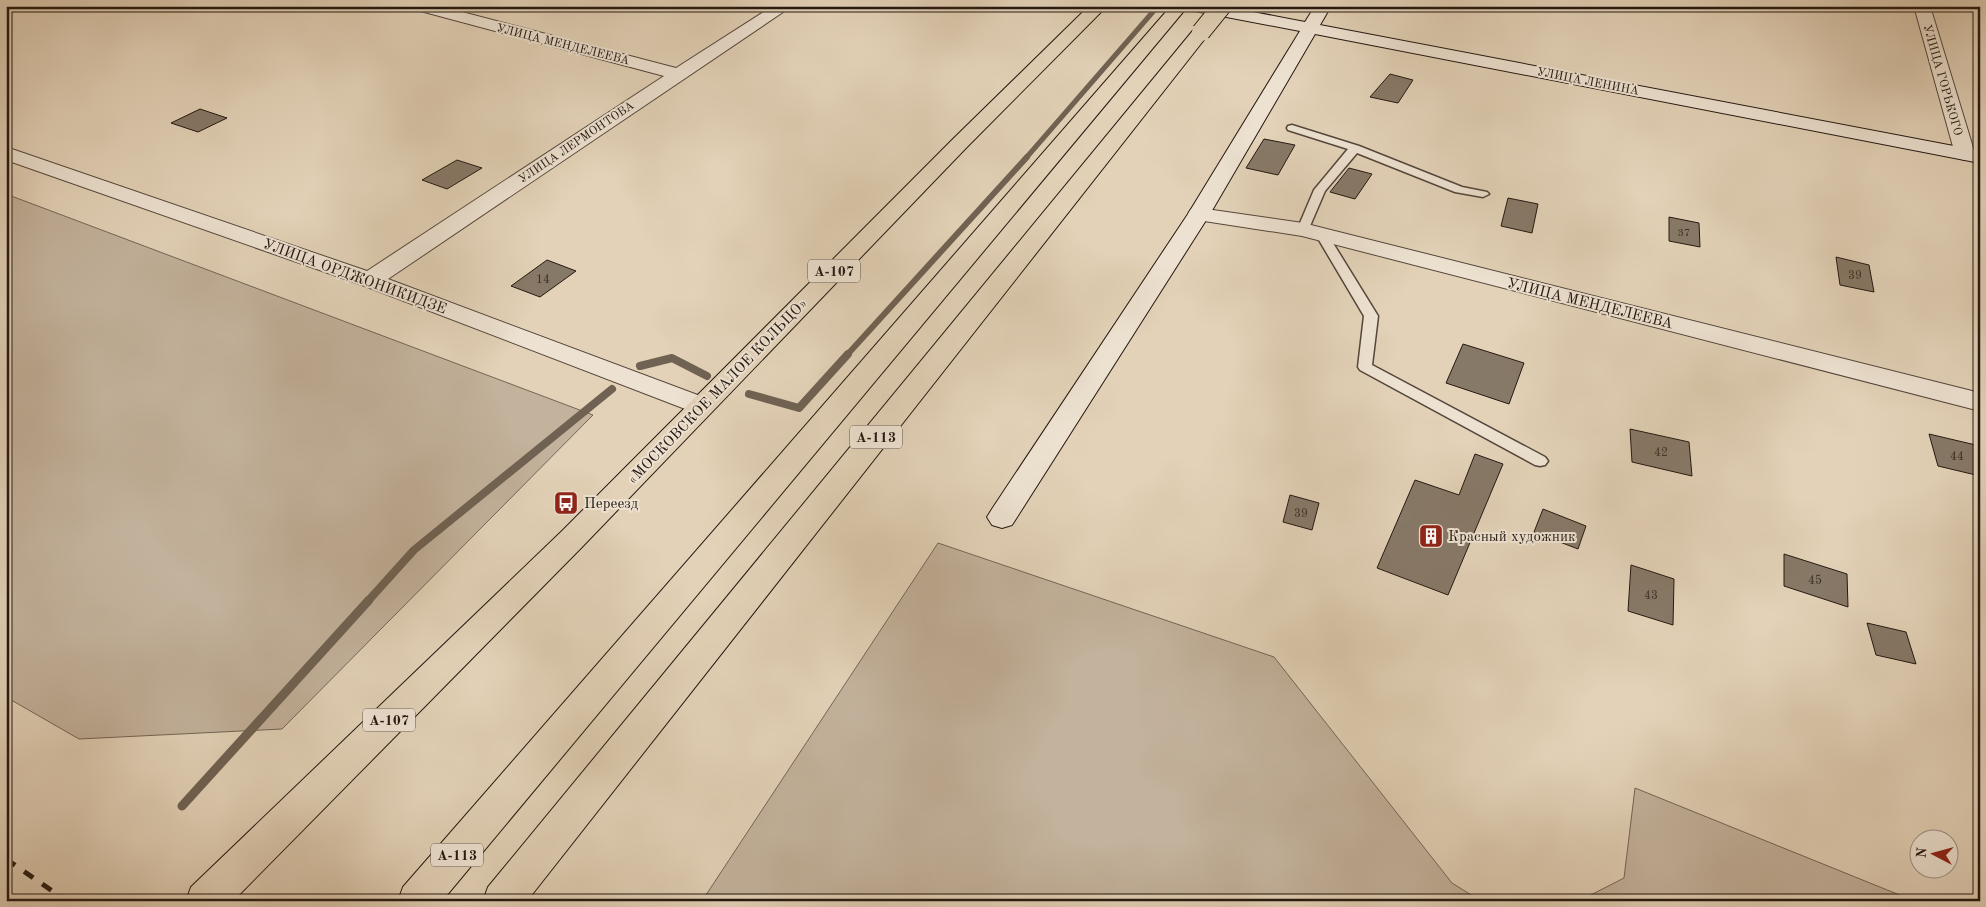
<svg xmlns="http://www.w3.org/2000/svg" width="1986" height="907" font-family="'Old Standard TT',serif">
	<rect width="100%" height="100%" fill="#e3d2b8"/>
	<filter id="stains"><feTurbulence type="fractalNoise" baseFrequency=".004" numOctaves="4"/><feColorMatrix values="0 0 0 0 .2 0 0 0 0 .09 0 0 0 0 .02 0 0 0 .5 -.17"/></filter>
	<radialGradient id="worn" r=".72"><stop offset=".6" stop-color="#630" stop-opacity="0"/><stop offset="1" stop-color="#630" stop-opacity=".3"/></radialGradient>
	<path fill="#c3b29c" stroke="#746556" d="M6,194L593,415L282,729L79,739L6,697Z
		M938,543L1274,657L1452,883L1481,901H702Z
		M1635,788L1912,900L1913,901H1579L1624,878Z"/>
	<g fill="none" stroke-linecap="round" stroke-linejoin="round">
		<path stroke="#706253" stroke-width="5" d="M1026,158L1158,6"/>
		<path stroke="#706253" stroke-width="6" d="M847,355L1027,157"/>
		<path stroke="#706253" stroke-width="8" d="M640,366L672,358L707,376
			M749,394L799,408L848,354
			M368,601L414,550L612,389"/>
		<path stroke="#706253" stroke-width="9" d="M182,806L369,600"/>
	</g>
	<path fill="#877968" stroke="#241811" d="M1390,74L1413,80L1398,103L1370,97Z
		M200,109L227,118L198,132L171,123Z
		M1264,139L1295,145L1278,175L1246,168Z
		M457,160L482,168L447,189L422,180Z
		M1349,168L1372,174L1355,199L1330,192Z
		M1508,198L1538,204L1532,233L1501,226Z
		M1669,217L1699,223L1700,247L1669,241Z
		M1836,257L1869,265L1874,292L1840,285Z
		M547,260L576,271L540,297L511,286Z
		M1463,344L1524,363L1509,404L1446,383Z
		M1630,429L1689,442L1692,476L1632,462Z
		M1929,434L1980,446V476L1938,466Z
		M1475,454L1503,464L1448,595L1377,568L1415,480L1459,495Z
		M1290,495L1319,503L1312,530L1283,522Z
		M1543,509L1586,526L1578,549L1534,532Z
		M1784,554L1847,574L1848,607L1784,586Z
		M1631,565L1674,579L1673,625L1628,611Z
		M1867,623L1906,632L1916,664L1876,655Z"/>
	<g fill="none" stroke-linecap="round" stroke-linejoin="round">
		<defs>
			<path id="lane" d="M1292,125L1359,146L1462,187L1487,192L1489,194L1483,197L1455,192L1357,153L1325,191L1307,233H1299L1297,230L1314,190L1348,149L1288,130L1287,128L1288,126Z
				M1322,231L1328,235L1378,316L1372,365L1545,457L1548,461L1545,465L1540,466L1535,465L1360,370L1358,367L1364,316L1316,235Z"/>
			<path id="street" d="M411,6H439L676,68L773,6H792L388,279L711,400L715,406L711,412L702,415L693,412L362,285L6,160V147L367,271L664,76L413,9Z
				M1914,6H1930L1975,154L1972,158L1965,160L1958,158L1955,154Z
				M1199,208L1303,223L1980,393V411L1302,236L1191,219L1188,214L1191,209Z"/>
			<path id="secondary" d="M1187,6H1222L1305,22L1315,6H1331L1320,25L1980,151V163L1315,34L1210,214L1012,525L1002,528L992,525L987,517L992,509L1188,214L1300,31L1195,11L1189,9Z"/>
			<path id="highway" d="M1089,6H1107L966,148L582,547L233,901H186L191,887L562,531L952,140Z
				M1171,6H1188L442,901H398L403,887Z
				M1201,27L1207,28L1209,32L1207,36L527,901H483L488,887L1195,28Z"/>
		</defs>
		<use href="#lane" stroke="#54463b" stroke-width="3"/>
		<use href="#street" stroke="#54463b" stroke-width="2"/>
		<use href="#secondary" stroke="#241811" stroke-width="2"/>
		<use href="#highway" stroke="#241811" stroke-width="2"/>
		<use href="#lane" fill="#ede2d1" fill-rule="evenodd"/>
		<use href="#street" fill="#ede2d1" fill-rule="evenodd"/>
		<use href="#secondary" fill="#ede2d1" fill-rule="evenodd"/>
		<use href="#highway" fill="#e3d2b8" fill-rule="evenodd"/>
		<path stroke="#241811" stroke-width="5" stroke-dasharray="11 11" stroke-linecap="butt" d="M6,859L67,901
			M6,894L17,901"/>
		<defs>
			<path id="highway-bridge" d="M1201,32L1222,6"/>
		</defs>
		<use href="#highway-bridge" stroke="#241811" stroke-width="20" stroke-linecap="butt"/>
		<use href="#highway-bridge" stroke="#e3d2b8" stroke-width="18"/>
	</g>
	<defs>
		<symbol id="bus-square" viewBox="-11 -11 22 22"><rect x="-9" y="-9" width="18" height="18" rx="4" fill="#8f2418" stroke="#ede2d1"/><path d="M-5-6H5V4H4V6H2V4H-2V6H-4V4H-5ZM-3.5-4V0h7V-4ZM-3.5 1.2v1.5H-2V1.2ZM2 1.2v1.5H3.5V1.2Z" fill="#fff"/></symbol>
		<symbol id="building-square" viewBox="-11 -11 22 22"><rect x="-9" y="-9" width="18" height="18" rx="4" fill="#8f2418" stroke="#ede2d1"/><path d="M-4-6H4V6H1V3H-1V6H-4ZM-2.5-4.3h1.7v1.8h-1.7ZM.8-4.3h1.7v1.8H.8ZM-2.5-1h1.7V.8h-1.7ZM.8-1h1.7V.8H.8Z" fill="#fff"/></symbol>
	</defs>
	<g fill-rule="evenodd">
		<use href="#bus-square" x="552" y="489" width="28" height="28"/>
		<use href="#building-square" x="1417" y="522" width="28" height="28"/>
	</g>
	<g text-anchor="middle" stroke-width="4" stroke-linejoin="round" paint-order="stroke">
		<g font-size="11" fill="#3d3027">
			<text x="1684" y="236">37</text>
		</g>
		<g font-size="12" fill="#241811" stroke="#ede2d1">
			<text transform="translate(563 44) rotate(14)" y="4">УЛИЦА МЕНДЕЛЕЕВА</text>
			<text transform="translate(1943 80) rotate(74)" y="4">УЛИЦА ГОРЬКОГО</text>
			<text transform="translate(1588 81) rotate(11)" y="4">УЛИЦА ЛЕНИНА</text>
			<text transform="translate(576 142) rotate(-34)" y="4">УЛИЦА ЛЕРМОНТОВА</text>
		</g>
		<g font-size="12" fill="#3d3027">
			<text x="1855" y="279">39</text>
			<text x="543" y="283">14</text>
			<text x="1661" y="456">42</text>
			<text x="1957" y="460">44</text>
			<text x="1301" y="517">39</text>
			<text x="1815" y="584">45</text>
			<text x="1651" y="599">43</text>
		</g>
		<g fill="#ede2d1" stroke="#60554b" stroke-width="1">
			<rect x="808" y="259.5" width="52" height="23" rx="4"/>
			<rect x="850" y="425.5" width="52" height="23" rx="4"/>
			<rect x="363" y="708.5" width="52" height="23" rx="4"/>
			<rect x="431" y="843.5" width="52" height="23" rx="4"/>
		</g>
		<g font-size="14" font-weight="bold" fill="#241811">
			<text x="834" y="276">А-107</text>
			<text x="876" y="442">А-113</text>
			<text x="389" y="725">А-107</text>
			<text x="457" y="860">А-113</text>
		</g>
		<g font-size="15" fill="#241811" stroke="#ede2d1">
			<text transform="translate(355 276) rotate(20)" y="5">УЛИЦА ОРДЖОНИКИДЗЕ</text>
			<text transform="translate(1590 303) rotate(14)" y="5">УЛИЦА МЕНДЕЛЕЕВА</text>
			<text transform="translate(717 391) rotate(-46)" y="5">«МОСКОВСКОЕ МАЛОЕ КОЛЬЦО»</text>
		</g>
		<g font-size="15" fill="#241811" stroke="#ede2d1" text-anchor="start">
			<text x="584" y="508">Переезд</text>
			<text x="1448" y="541">Красный художник</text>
		</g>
	</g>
	<rect width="1986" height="907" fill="none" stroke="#e3d2b8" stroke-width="25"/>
	<rect x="8" y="8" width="1971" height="892" fill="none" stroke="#241811" stroke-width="2.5"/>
	<rect x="12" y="12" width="1961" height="882" fill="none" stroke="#241811"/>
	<g transform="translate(1934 854) rotate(276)"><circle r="24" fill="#ede2d1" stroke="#9d9184"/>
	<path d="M0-4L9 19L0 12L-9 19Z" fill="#8f2418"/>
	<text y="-8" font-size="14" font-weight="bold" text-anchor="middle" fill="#241811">N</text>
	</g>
	<rect width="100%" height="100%" filter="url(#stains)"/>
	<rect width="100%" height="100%" fill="url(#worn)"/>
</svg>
